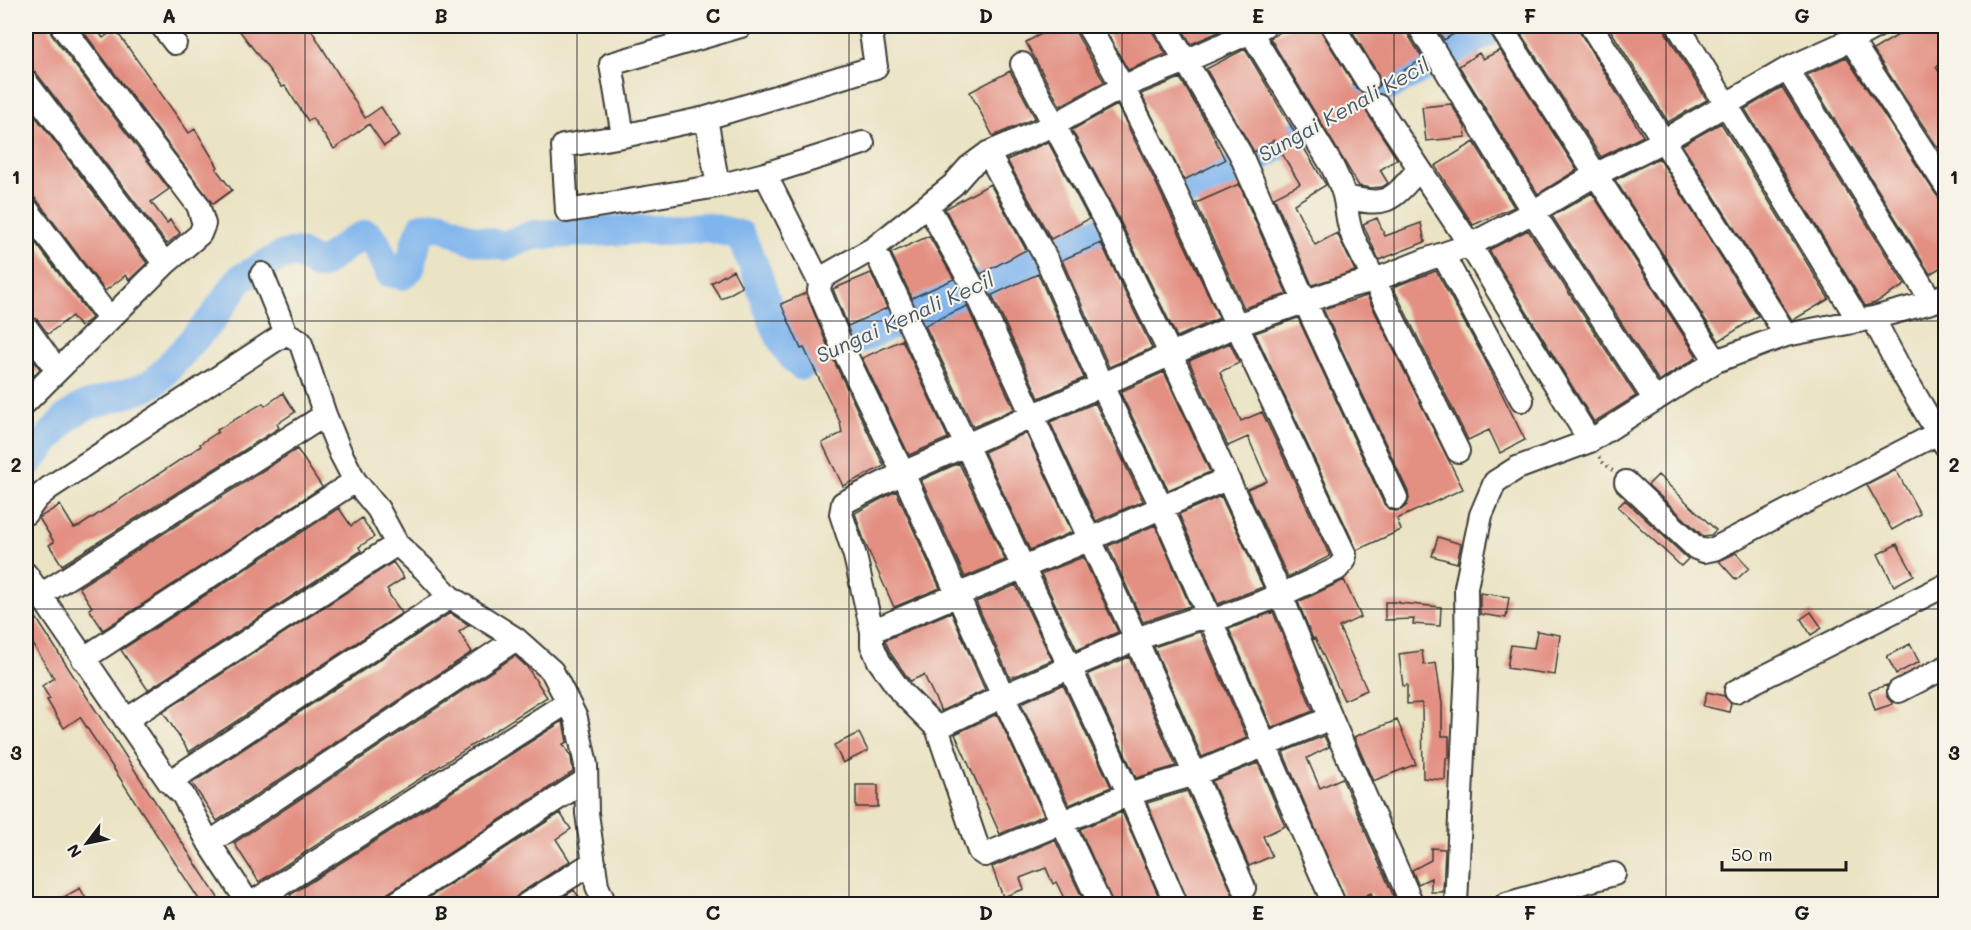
<svg xmlns="http://www.w3.org/2000/svg" width="1971" height="930" font-family="Mali,sans-serif">
	<rect width="100%" height="100%" fill="#f7f3e8"/>
	<filter id="ink" filterUnits="userSpaceOnUse"><feTurbulence type="fractalNoise" baseFrequency=".0167" numOctaves="2"/><feDisplacementMap in="SourceGraphic" scale="12" xChannelSelector="R" yChannelSelector="G"/><feConvolveMatrix kernelMatrix="1 2 1 2 8 2 1 2 1" color-interpolation-filters="sRGB"/></filter>
	<filter id="wash" filterUnits="userSpaceOnUse"><feTurbulence type="fractalNoise" baseFrequency=".008" numOctaves="4" result="noise"/><feDisplacementMap in="SourceGraphic" scale="24" xChannelSelector="R" yChannelSelector="G"/><feGaussianBlur stdDeviation="1.35" result="paint"/><feColorMatrix in="noise" values="0 0 0 0 0 0 0 0 0 0 0 0 0 0 0 0 0 1.4 0 .05"/><feComposite in="paint" operator="in"/></filter>
	<g filter="url(#wash)">
		<rect width="100%" height="100%" fill="#eae3c4"/>
		<g fill="none" stroke-linecap="round" stroke-linejoin="round">
			<path stroke="#7fb5ee" stroke-width="30" d="M26,465L66,418L82,407L144,388L157,380L212,319L240,279L283,255L297,253L319,265C335,257 351,237 368,235L375,242L389,272L402,275L410,268L416,242L423,227L443,226L468,238L503,246L533,235L629,230H665L707,227L740,235C745,247 751,258 755,269C766,298 777,345 801,365L1232,171L1498,26"/>
		</g>
		<g id="blocks">
			<path fill="#e38f82" d="M26,26H49L51,34L169,189L151,202L167,223L170,220L180,233L167,244L37,74L32,70L26,69Z
				M79,26H94L103,38L115,29L189,133L195,129L218,167L216,169L232,190L213,204Z
				M236,26H309L365,118L381,107L400,136L384,146L369,124L334,149L312,118L308,121L285,86L282,87Z
				M1056,26H1075L1076,33L1104,82L1060,106L1026,42Z
				M1103,26H1152L1153,33L1166,54L1128,70Z
				M1187,26H1232L1191,44L1182,28Z
				M1290,26H1320L1322,33L1356,88L1365,94L1367,99L1365,107L1367,113L1397,159L1380,170L1388,183L1382,187L1371,188L1359,186L1270,38Z
				M1349,26H1406L1407,33L1423,59L1379,85L1378,74Z
				M1435,26H1467L1444,40Z
				M1528,26H1576L1643,136L1601,157L1519,31Z
				M1608,26H1665L1666,33L1707,100L1668,122Z
				M1913,26H1946V61L1936,67L1946,82V160L1873,50Z
				M1245,49L1326,185L1294,204L1315,245L1337,233L1355,271L1312,285L1274,197L1300,184L1274,140L1254,152L1206,69Z
				M1500,50L1577,170L1538,194L1459,66L1479,53L1483,59Z
				M1846,57L1935,193L1939,198L1946,199V243L1939,247L1946,258V264L1930,274L1807,75Z
				M1010,71L1035,118L993,136L970,92Z
				M1180,78L1210,129L1225,160L1184,180L1141,94Z
				M1782,87L1905,285L1875,303L1865,306L1745,109Z
				M26,104L147,263L129,280L126,275L105,291L37,200L32,196L26,195Z
				M1451,104L1465,127L1466,137L1426,141L1422,107Z
				M1117,105L1154,179L1219,318L1177,337L1116,213L1072,130Z
				M1721,123L1829,299L1795,319L1792,320L1682,145Z
				M1048,142L1089,219L1051,239L1007,160Z
				M1474,142L1514,207L1473,225L1435,166Z
				M1659,158L1758,316L1719,341L1615,180Z
				M990,184L1026,250L981,274L945,209Z
				M1239,184L1287,294L1244,308L1196,203Z
				M1592,193L1696,355V358L1659,381L1552,216Z
				M1377,218L1385,236L1421,223L1425,242L1379,260L1363,224Z
				M26,230L92,318L80,327L72,316L48,334L37,319L26,314Z
				M1528,230L1636,396L1594,422L1489,250Z
				M929,236L954,279L912,298L891,253Z
				M1101,243L1152,348L1109,367L1062,260Z
				M733,270L742,287L721,299L711,283Z
				M1436,271L1484,358L1525,440L1500,453L1489,430L1468,440L1393,287Z
				M871,273L887,308L848,326L833,289Z
				M1038,274L1084,378L1039,398L992,295Z
				M806,293L832,357L884,466L843,486L822,443L842,433L840,422L804,348L801,349L781,304Z
				M1367,296L1463,489L1397,519L1401,530L1357,550L1255,333L1298,318L1384,504L1389,509L1395,511L1401,510L1407,505L1409,499L1408,492L1323,309Z
				M967,306L1014,409L973,427L925,325Z
				M902,340L948,438L909,455L862,358Z
				M1230,343L1239,363L1220,372L1241,421L1262,412L1330,556L1288,577L1247,489L1267,481L1248,437L1228,446L1189,361Z
				M26,349L40,369L26,383Z
				M1164,372L1210,472L1168,490L1120,392Z
				M283,393L295,412L277,424L279,428L62,565L49,545L54,542L39,518L40,517L60,505L74,528L80,526L201,446L200,444L218,432L217,430L263,403L265,406Z
				M1095,403L1143,501L1096,521L1050,422Z
				M1026,433L1072,532L1030,550L984,452Z
				M297,449L322,487L103,630L89,609L92,607L79,587Z
				M959,463L1005,560L965,577L921,480Z
				M1896,470L1920,514L1892,530L1867,485Z
				M1658,475L1716,530L1711,535L1703,536L1648,485Z
				M896,491L940,588L894,607L865,543L855,513Z
				M1221,496L1263,587L1218,604L1179,514Z
				M1625,500L1688,559L1681,566L1618,507Z
				M339,508L351,526L362,518L374,537L359,547L361,551L148,690L121,650Z
				M1155,525L1190,606L1143,622L1108,546Z
				M1438,537L1461,544L1457,563L1432,556Z
				M1897,544L1914,575L1894,586L1878,554Z
				M1736,553L1749,568L1736,580L1719,561Z
				M1083,557L1118,632L1077,650L1041,574Z
				M393,562L404,578L387,589L389,592L388,593L402,613L189,752L163,712Z
				M1344,580L1361,617L1339,627L1367,690L1344,700L1315,638L1313,639L1298,602Z
				M1016,585L1052,660L1010,678L976,602Z
				M1480,593L1509,597L1506,618L1480,614Z
				M26,602L87,697L222,904H202L80,717L64,728L57,717L47,700L50,699L42,686L54,678L26,633Z
				M1385,602H1399V603L1441,607L1440,626L1413,624L1414,619L1385,620Z
				M951,612L985,690L941,711L924,675L910,681L891,654L885,640Z
				M1273,612L1313,711L1272,728L1229,629Z
				M1811,612L1822,628L1811,635L1801,619Z
				M450,613L469,625L459,632L472,652L217,821L192,783Z
				M1537,631L1560,635L1555,675L1507,668L1511,645L1534,648Z
				M1199,632L1201,633L1247,738L1202,757L1154,647Z
				M1910,644L1919,662L1896,674L1887,656Z
				M1422,651L1424,665L1436,663L1442,704V736H1449V758H1446L1445,780L1423,778L1422,703L1407,704V685L1403,686L1399,654Z
				M515,656L527,667L547,697L259,882L234,843Z
				M1129,657L1176,766L1136,778L1088,674Z
				M1063,685L1111,787L1069,805L1021,703Z
				M1887,685V697L1893,704L1875,710L1869,691Z
				M1707,692L1724,696L1731,703L1729,712L1703,706Z
				M997,714L1044,815L1000,834L955,734Z
				M1397,720L1416,764L1373,781L1354,737Z
				M563,721L567,742L563,744L571,757L573,772L388,893L383,898L382,904H297L290,895Z
				M859,733L868,751L843,763L834,745Z
				M1324,736L1329,747L1307,758L1320,788L1342,778L1396,902L1390,904H1376L1371,893L1347,904L1283,752Z
				M1258,763L1285,826L1263,836L1272,856L1249,866L1212,781Z
				M856,785H878V807H856Z
				M1187,791L1233,895L1211,904H1189L1147,803Z
				M1122,812L1162,904H1113L1080,829Z
				M560,813L571,829L556,839L570,861L520,893L515,898L514,904H419Z
				M1055,840L1085,904H1067L1056,882L1053,884L1046,868L1020,878L1024,889L1003,897L992,867Z
				M1431,848L1445,849L1443,892H1431V878L1418,884L1412,870L1431,860Z
				M80,888L89,904H52Z
				M574,890L584,904H552Z"/>
		</g>
	</g>
	<g filter="url(#ink)">
		<use href="#blocks" fill-opacity="0" stroke="#3b3a35" stroke-width="1.5"/>
		<g fill="none" stroke-linecap="round" stroke-linejoin="round">
			<defs>
				<path id="minor" d="M162,26L175,43
					M741,26L611,64L623,136L706,118L876,67L870,26
					M1088,26C1145,121 1190,223 1236,324C1272,401 1308,478 1345,555L1344,561L1337,569L1281,595L1212,621L1198,618L1136,639L1003,696L937,728L901,692L879,661L872,645V631L855,556L841,514L843,503L903,473L1237,325L1350,286L1375,280L1428,259L1470,245L1533,212L1595,175L1663,141L1787,69L1851,40L1877,26
					M1165,26L1240,153L1305,302L1396,498
					M1247,26L1331,164C1336,174 1341,184 1344,195C1348,212 1346,219 1353,237L1458,451
					M1333,26L1367,81
					M1419,26L1533,212L1655,400
					M1500,26L1716,361
					M1591,26L1786,335
					M1678,26L1859,321
					M1851,40L1946,186
					M1022,64L1104,219L1171,355L1281,595L1331,718L1412,904
					M1787,69L1932,302
					M26,82L165,264
					M1378,106L1470,245L1590,441
					M706,118L718,186
					M623,136L563,146L567,211L718,186L765,174L820,283
					M988,153L1047,260L1102,386L1162,508L1334,904
					M765,174L863,143
					M1345,197C1388,207 1390,202 1419,169
					M928,206L971,283L1033,417L1136,639L1244,888
					M26,208L109,318
					M874,248L1129,794L1176,904
					M1443,255L1522,400
					M262,274L286,333L300,341L325,415L341,454L355,481L378,509L397,544L424,569L450,597L516,639L552,671L576,718L586,765L587,813L597,886L605,904
					M1873,318L1900,369L1945,445
					M26,327L57,370
					M26,402L165,264L200,234L204,224L198,205L62,26
					M1626,482L1696,548L1704,551L1714,549L1938,433
					M26,513L37,498L49,488L286,333
					M26,574L169,782L183,795L209,843L249,904
					M39,596L325,415
					M872,631L1090,539L1226,479
					M83,659L355,481
					M1736,691L1946,585
					M1899,691L1946,667
					M126,720L397,544
					M937,728L979,851L985,855L1129,794L1195,774L1331,718
					M169,782L450,597
					M209,843L516,639
					M250,904L568,702
					M395,904L586,780
					M527,904L594,862
					M1100,904L1003,696L903,473L844,351L819,291L820,283L825,276L874,248L953,185L969,167L988,153L1056,124L1124,86L1186,61L1264,26
					M1456,904L1467,667L1466,587L1481,515L1495,482L1517,468L1590,441L1716,361L1786,335L1873,318L1932,302L1946,294
					M1506,904L1614,874"/>
			</defs>
			<use href="#minor" stroke="#3b3a35" stroke-width="26"/>
			<path stroke="#3b3a35" stroke-width="3" stroke-dasharray="1.5 4.5" stroke-linecap="butt" d="M1599,457L1602,462L1613,471
				M26,882L39,904"/>
			<use href="#minor" stroke="#fff" stroke-width="22"/>
		</g>
	</g>
	<path fill="none" stroke="#1c1c1c" stroke-width="1.5" stroke-opacity="0.55" d="M305,26V904M577,26V904M849,26V904M1122,26V904M1394,26V904M1666,26V904M26,321H1946M26,609H1946"/>
	<g text-anchor="middle" stroke-width="4.5" stroke-linejoin="round" paint-order="stroke">
		<g font-size="21" font-style="italic" fill="#445970" stroke="#f7f3e8">
			<text transform="translate(1344 110) rotate(-29)" y="7">Sungai Kenali Kecil</text>
			<text transform="translate(905 318) rotate(-24)" y="7">Sungai Kenali Kecil</text>
		</g>
	</g>
	<rect width="1971" height="930" fill="none" stroke="#f7f3e8" stroke-width="66"/>
	<g transform="translate(87 843) rotate(238)" stroke="#f7f3e8" stroke-width="4.5" paint-order="stroke">
	<path d="M0-4.5L10 22L0 15L-10 22Z" fill="#1c1c1c"/>
	<text y="-9" font-size="16" font-weight="bold" text-anchor="middle" fill="#1c1c1c">N</text>
	</g>
	<path d="M1722 861v9h124v-9" fill="none" stroke="#1c1c1c" stroke-width="3"/>
	<text x="1731" y="861" font-size="18" fill="#1c1c1c" stroke="#f7f3e8" stroke-width="4.5" paint-order="stroke">50 m</text>
	<rect x="33" y="33" width="1905" height="864" fill="none" stroke="#1c1c1c" stroke-width="2"/>
	<g font-size="20" text-anchor="middle" font-weight="bold" fill="#1c1c1c">
		<text x="169" y="23">A</text>
		<text x="441" y="23">B</text>
		<text x="713" y="23">C</text>
		<text x="986" y="23">D</text>
		<text x="1258" y="23">E</text>
		<text x="1530" y="23">F</text>
		<text x="1802" y="23">G</text>
		<text x="16" y="184">1</text>
		<text x="1954" y="184">1</text>
		<text x="16" y="472">2</text>
		<text x="1954" y="472">2</text>
		<text x="16" y="760">3</text>
		<text x="1954" y="760">3</text>
		<text x="169" y="920">A</text>
		<text x="441" y="920">B</text>
		<text x="713" y="920">C</text>
		<text x="986" y="920">D</text>
		<text x="1258" y="920">E</text>
		<text x="1530" y="920">F</text>
		<text x="1802" y="920">G</text>
	</g>
</svg>
